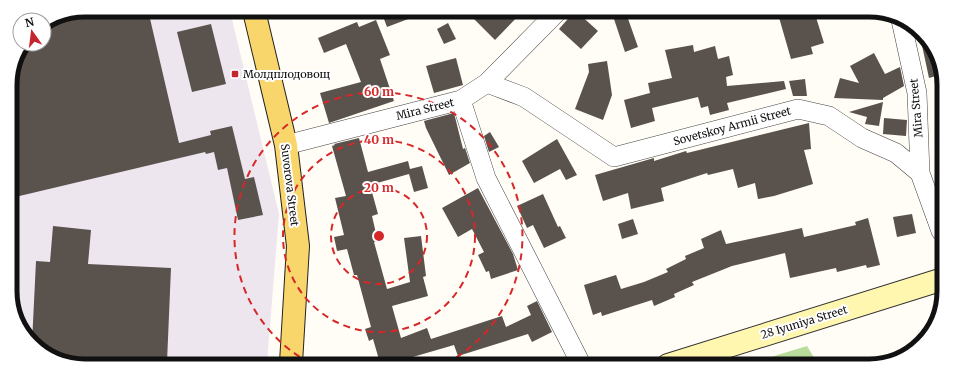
<svg xmlns="http://www.w3.org/2000/svg" width="954" height="376" font-family="Merriweather,serif">
	<rect width="100%" height="100%" fill="#fffdf5"/>
	<path fill="#eee6ef" d="M85,10L230,11L279,214L267,363L61,362L29,340L11,305L10,80L18,52L24,44H44V26Z"/>
	<path fill="#b9dc9c" d="M807,346L819,366L761,365L758,361Z"/>
	<path fill="#5a524d" d="M114,10H148L179,143L211,135L210,131L232,126L245,179L254,177L263,215L238,220L227,168L218,170L214,152L206,154L205,152L11,198L10,80L18,52L24,44H44V27Z
		M381,11L424,12V13L387,27Z
		M467,12H522L495,40Z
		M574,12H577L598,31L581,49L559,29Z
		M612,13H626L638,47L625,52Z
		M778,14H815L824,43L811,47L813,54L791,59Z
		M376,20L390,55L380,59L394,101L329,123L320,93L361,82L346,44L324,53L318,38L357,22L359,27Z
		M448,23L456,39L444,44L437,29Z
		M211,24L226,84L192,92L177,32Z
		M922,35L928,39L943,74L929,78L920,36Z
		M693,45L694,52L715,46L718,59L729,56L733,75L726,77L727,86L784,81L786,89L727,103L729,110L710,115L708,106L701,108L698,97L652,108L655,121L631,128L624,100L650,93L648,83L672,78L665,50Z
		M874,53L885,74L900,67L904,86L883,98V100L834,98L840,78L859,83L850,66Z
		M456,58L463,85L434,93L426,66Z
		M607,61L612,95L603,120L575,109L589,72L588,64Z
		M805,79L807,96H793L789,81Z
		M883,102L879,126L865,124L867,117L849,112Z
		M454,113L463,149L465,148L470,163L449,175L426,128L424,121Z
		M884,118L907,120L906,136L883,134Z
		M809,123L811,149L804,150L813,184L774,196L758,199L755,183L738,188L733,169L708,175L707,173L661,188L664,201L631,209L628,193L603,201L595,175L654,158V161L686,151L687,153Z
		M490,132L499,147L489,152L484,136Z
		M359,138L368,172L408,161L410,169L422,166L428,188L414,192L409,174L370,185L378,214L372,216L378,242H374L387,289L410,282L404,238L421,236L426,276L423,277L428,296L392,306L401,338L427,328L431,339L502,316L506,327L531,315L527,306L537,301L552,332L532,342L528,334L458,356L454,345L399,361L400,364L380,363L373,339L369,341L365,329L371,327L357,275H354L347,249L337,251L334,237L344,235L335,198L346,196L332,146L335,145L334,144Z
		M557,139L577,175L566,180L560,169L534,183L522,161Z
		M478,188L513,254L518,270L491,279L489,271L486,272L478,255L484,252L472,229L458,237L442,208Z
		M543,194L558,227L560,226L566,238L544,248L533,225L527,228L517,206Z
		M912,214L916,233L897,237L893,217Z
		M868,218L880,265L867,268L866,265L837,272L836,268L790,278L785,253L732,266L692,282L694,285L674,294L675,297L654,306L652,300L602,316L601,312L593,315L584,285L616,275L621,289L644,282L668,272L666,269L686,259L685,256L704,248L701,239L721,230L726,244L802,228L804,237L856,225L855,222Z
		M633,219L638,234L622,239L618,224Z
		M53,226L91,230L88,264L171,268L167,362H61L32,343L36,261L50,262Z"/>
	<g fill="none" stroke-linecap="round" stroke-linejoin="round">
		<defs>
			<path id="street" d="M901,20L917,93L920,173
				M487,83L524,97L614,157L798,109L829,116L862,138L896,153L920,173L941,231
				M461,100L486,178L581,364
				M286,145L461,100L487,83L557,12"/>
			<path id="secondary" d="M668,365L940,280"/>
			<path id="primary" d="M254,11L286,145L298,246L291,363"/>
		</defs>
		<use href="#street" stroke="#444" stroke-width="20"/>
		<use href="#secondary" stroke="#333" stroke-width="24"/>
		<use href="#primary" stroke="#222" stroke-width="24"/>
		<use href="#street" stroke="#fff" stroke-width="19"/>
		<use href="#secondary" stroke="#fff6b0" stroke-width="22"/>
		<use href="#primary" stroke="#f9d66b" stroke-width="22"/>
	</g>
	<g fill="none" stroke="#d62828" stroke-width="2" stroke-dasharray="7 5">
		<circle cx="379" cy="236" r="48"/>
		<circle cx="379" cy="236" r="96"/>
		<path d="M310 363A144 144 0 1 1 445 364"/>
	</g>
	<rect fill="#c4262e" stroke="#fff" stroke-width="1.5" x="231" y="70" width="8" height="8" rx="2"/>
	<g text-anchor="middle" stroke-width="4" stroke-linejoin="round" paint-order="stroke">
		<g font-size="11" fill="#111" stroke="#fff" text-anchor="start">
			<text x="243" y="78">Молдплодовощ</text>
		</g>
		<g font-size="11" fill="#111" stroke="#fff">
			<text transform="translate(916 108) rotate(-95)" y="4">Mira Street</text>
			<text transform="translate(425 109) rotate(-14)" y="4">Mira Street</text>
			<text transform="translate(732 126) rotate(-15)" y="4">Sovetskoy Armii Street</text>
			<text transform="translate(290 185) rotate(83)" y="4">Suvorova Street</text>
			<text transform="translate(804 322) rotate(-17)" y="4">28 Iyuniya Street</text>
		</g>
	</g>
	<path d="M0 0H954V376H0ZM85 17H869A68 68 0 0 1 937 85V291A68 68 0 0 1 869 359H85A68 68 0 0 1 17 291V85A68 68 0 0 1 85 17Z" fill="#fff" fill-rule="evenodd"/>
	<path fill="none" stroke="#111" stroke-width="5" d="M85 17H869A68 68 0 0 1 937 85V291A68 68 0 0 1 869 359H85A68 68 0 0 1 17 291V85A68 68 0 0 1 85 17Z"/>
	<circle cx="379" cy="236" r="6" fill="#d62828" stroke="#fff" stroke-width="2"/>
	<g font-size="12" text-anchor="middle" font-weight="bold" fill="#d62828" stroke="#fff" stroke-width="4" stroke-linejoin="round" paint-order="stroke">
		<text x="379" y="96">60 m</text>
		<text x="379" y="144">40 m</text>
		<text x="379" y="192">20 m</text>
	</g>
	<g transform="translate(32 32) rotate(346)"><circle r="19" fill="#ffffff" stroke="#a0a0a0"/>
	<path d="M0-3L7 15L0 10L-7 15Z" fill="#c4262e"/>
	<text y="-6" font-size="11" font-weight="bold" text-anchor="middle" fill="#111111">N</text>
	</g>
</svg>
